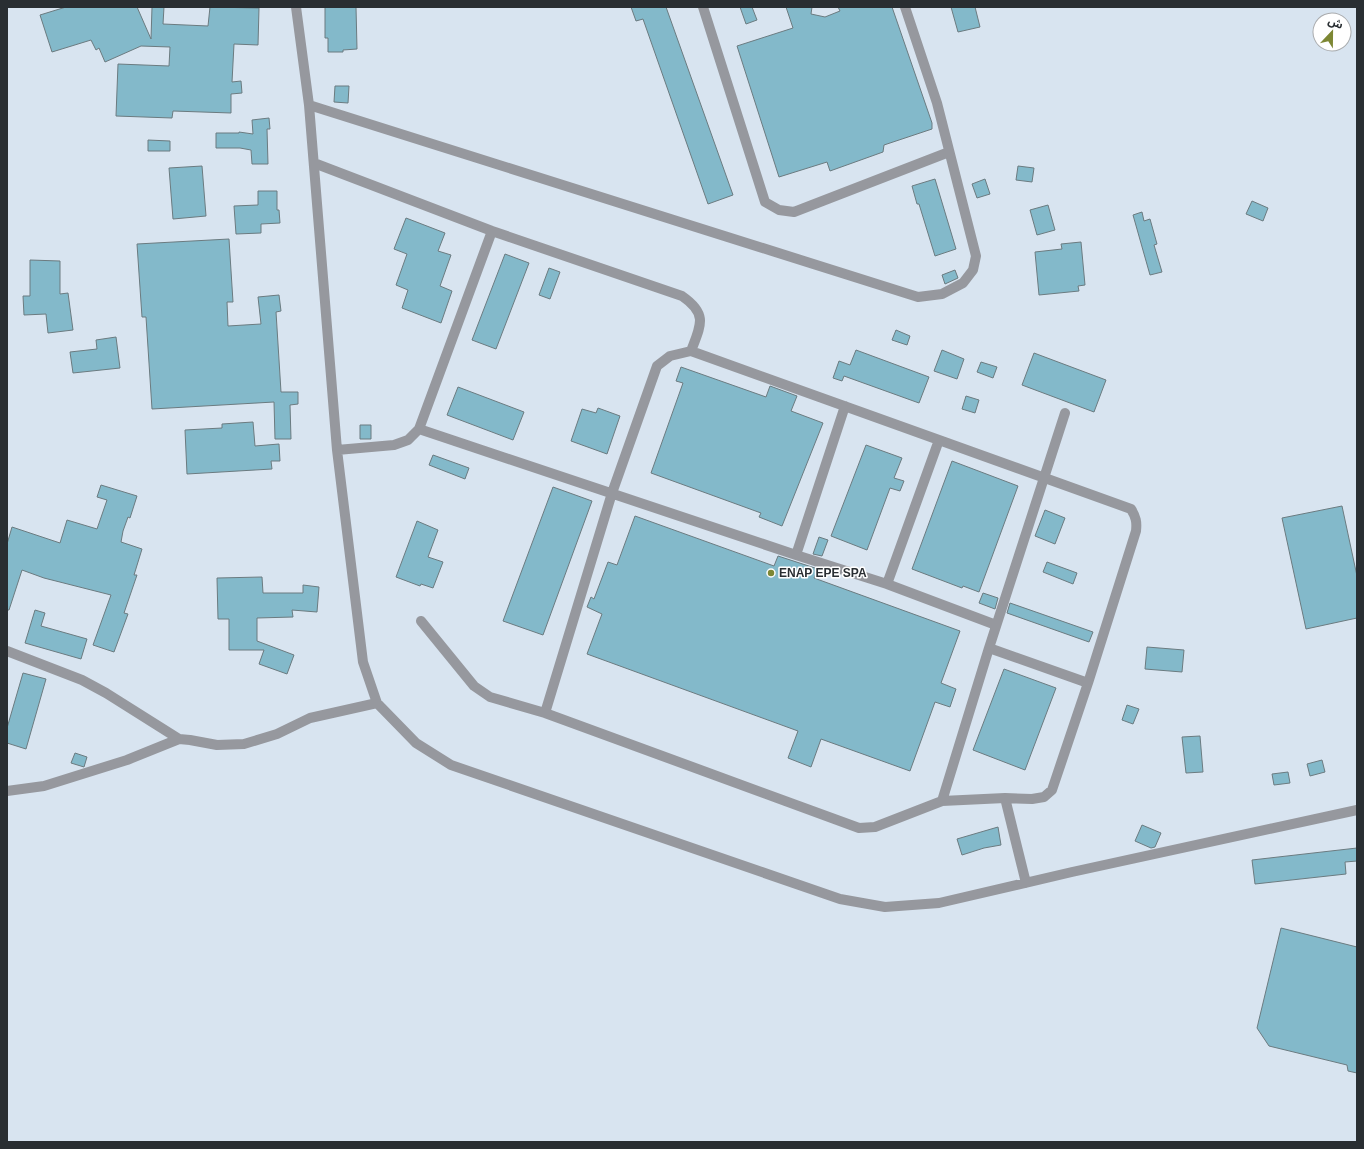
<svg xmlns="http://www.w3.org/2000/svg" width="1364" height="1149" font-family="Arial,'Noto Sans Arabic',sans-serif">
	<rect width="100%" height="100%" fill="#d8e4f0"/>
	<path fill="#83b9ca" stroke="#6b7b80" d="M66,7H137L151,39L152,7H164L163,24L208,26L210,7L259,8L258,45L234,44L232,82L241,81L242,93L231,94V113L173,111L172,118L116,116L118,64L169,66L170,47L141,46L105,62L99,48L96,50L91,40L52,52L40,15Z
		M325,7H356L357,49L343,50V52H328V38H325Z
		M631,7H666L733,195L708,204L643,19L636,21Z
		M740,7H752L757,20L746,24Z
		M786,7H812L811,14L825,17L840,11L838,7H892L932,123V129L884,145L883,152L830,171L827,162L779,177L737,46L793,28Z
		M951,7H975L980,27L958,32Z
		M335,86H349L348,103L334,102Z
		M269,118L270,129H267L268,164H252L251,150L240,148H216V133H239V132L253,134L252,120Z
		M148,140L170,141V151H148Z
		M202,166L206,216L173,219L169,168Z
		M1018,166L1034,168L1032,182L1016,180Z
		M935,179L956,249L935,256L919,204H917L912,186Z
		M985,179L990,194L977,198L972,184Z
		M258,191H277V210H279L280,223L261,224V233L236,234L234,206L258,205Z
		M1252,201L1268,208L1263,221L1246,214Z
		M1048,205L1055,230L1037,235L1030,210Z
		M1142,212L1144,221L1150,219L1157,244L1154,245L1162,272L1150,275L1133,215Z
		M406,218L445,233L438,251L451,255L440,286L452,291L441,323L402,308L408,290L396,285L407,254L394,249Z
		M229,239L233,302H227L228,326L261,324L258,297L279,295L281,311L276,312L281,392H298V404L290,405L291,439H275L274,402L152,409L146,317H142L137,244Z
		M1081,242L1085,285L1078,286L1079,291L1039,295L1035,252L1062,249L1061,244Z
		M505,254L529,263L496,349L472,340Z
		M30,260L60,261V294L68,293L73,330L48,333L46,314L24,315L23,296H30Z
		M549,268L560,272L550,299L539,295Z
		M955,270L958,278L945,284L942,275Z
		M896,330L910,336L907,345L892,340Z
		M116,337L120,368L73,373L70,352L97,349L96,340Z
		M856,350L929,377L919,403L844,376L842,381L833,378L839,361L850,365Z
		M942,350L964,359L957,379L934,371Z
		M1034,353L1106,380L1094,412L1022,385Z
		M981,362L997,367L993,378L977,372Z
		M681,367L766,397L770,386L797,396L791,411L823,423L782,526L759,517L761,513L651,473L683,383L676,381Z
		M458,387L524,412L513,440L447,415Z
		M966,396L979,400L975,413L962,409Z
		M598,408L620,416L607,454L571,441L582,409L596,413Z
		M253,422L255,446L279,444L280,461H271L272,469L187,474L185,430L222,428V424Z
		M360,425H371V439H360Z
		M866,445L902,458L894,478L904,481L900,491L890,488L867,550L831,536Z
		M433,455L469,468L465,479L429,465Z
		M952,461L1018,486L979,592L963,586L962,588L912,569Z
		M101,485L137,496L130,518L128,517L123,531L121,542L142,549L134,575H137L124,613L128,614L114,652L93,645L111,595L44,578L22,570L9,610H7V544L12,527L60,543L67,520L97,529L107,500L97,497Z
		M553,487L592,501L543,635L503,621Z
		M1342,506L1357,576V618L1306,629L1282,518Z
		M1045,510L1065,518L1055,544L1035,536Z
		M635,516L774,566L778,556L818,569L814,578L960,631L941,683L956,689L950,707L935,702L910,771L821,739L811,767L788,758L798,731L587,654L602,614L587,607L591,597L594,599L608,562L617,565Z
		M417,521L438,530L428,557L443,562L433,588L421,584L420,586L396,577Z
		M819,537L828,540L822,556L813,554Z
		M1047,562L1077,573L1073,584L1043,572Z
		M262,577L263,593H303V585L319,587L317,612L292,610L293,617L257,618V641L294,655L287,674L259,664L264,650H229V619H218L217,578Z
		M983,593L998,598L995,609L979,603Z
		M1010,603L1093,632L1089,642L1007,613Z
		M35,610L45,613L41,626L87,639L81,659L25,643Z
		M1147,647L1184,650L1182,672L1145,669Z
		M1004,669L1056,688L1025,770L973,750Z
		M23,673L46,679L26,749L7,743V728Z
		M1127,705L1139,709L1133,724L1122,720Z
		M1200,736L1203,772L1186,773L1182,737Z
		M75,753L87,757L84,767L71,763Z
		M1322,760L1325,772L1310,776L1307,764Z
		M1288,772L1290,783L1274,785L1272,774Z
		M1142,825L1161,833L1155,847L1151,848L1135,841Z
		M998,827L1001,845L984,848L962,855L957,839Z
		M1357,848V861L1345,862L1346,874L1255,884L1252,860Z
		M1281,928L1357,947V1073L1348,1071L1347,1065L1269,1046L1257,1028Z"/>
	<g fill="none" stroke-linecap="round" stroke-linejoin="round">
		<path stroke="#96989e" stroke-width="10" d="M296,7L309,105L337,450L363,662L377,703L416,743L451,765L840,899L885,907L939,903L1072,872L1357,810
			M703,7L765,202L779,210L794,212L949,152
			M309,105L918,297L942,294L963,283L973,270L976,256L937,103L905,7
			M314,163L492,231L682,296C708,314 701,325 691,351
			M419,429L492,231
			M337,450L394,445L408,440L419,429L796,555L845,406
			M796,555L887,584
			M421,621L474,686L490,697L545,713L859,828L875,827L942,801L989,648L1088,683L1052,790L1044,797L1032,799L1005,798L1026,883
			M996,625L887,584L939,440L1131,509C1136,517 1137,522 1136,531L1088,683
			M989,648L1065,413
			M7,651L82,680L106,693L179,739
			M545,713L612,493L657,366L670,356L691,351L939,440
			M7,791L44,786L127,760L179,739L190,740L217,745L244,744L277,734L310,718L377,703
			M942,801L1005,798"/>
	</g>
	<circle fill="#7d8734" stroke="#fff" stroke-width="1.5" cx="771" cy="573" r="4"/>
	<g text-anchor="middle" stroke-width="3" stroke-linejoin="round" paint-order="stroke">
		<g font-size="12" font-weight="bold" fill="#292e32" stroke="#fff" text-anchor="start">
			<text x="779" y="577">ENAP EPE SPA</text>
		</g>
	</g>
	<rect width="1364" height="1149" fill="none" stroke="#292e32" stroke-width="16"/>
	<g transform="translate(1332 32) rotate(22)"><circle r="19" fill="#ffffff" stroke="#a9abad"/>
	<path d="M0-3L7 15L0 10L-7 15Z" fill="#7d8734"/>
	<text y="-6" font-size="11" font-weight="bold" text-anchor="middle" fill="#292e32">ش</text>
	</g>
</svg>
